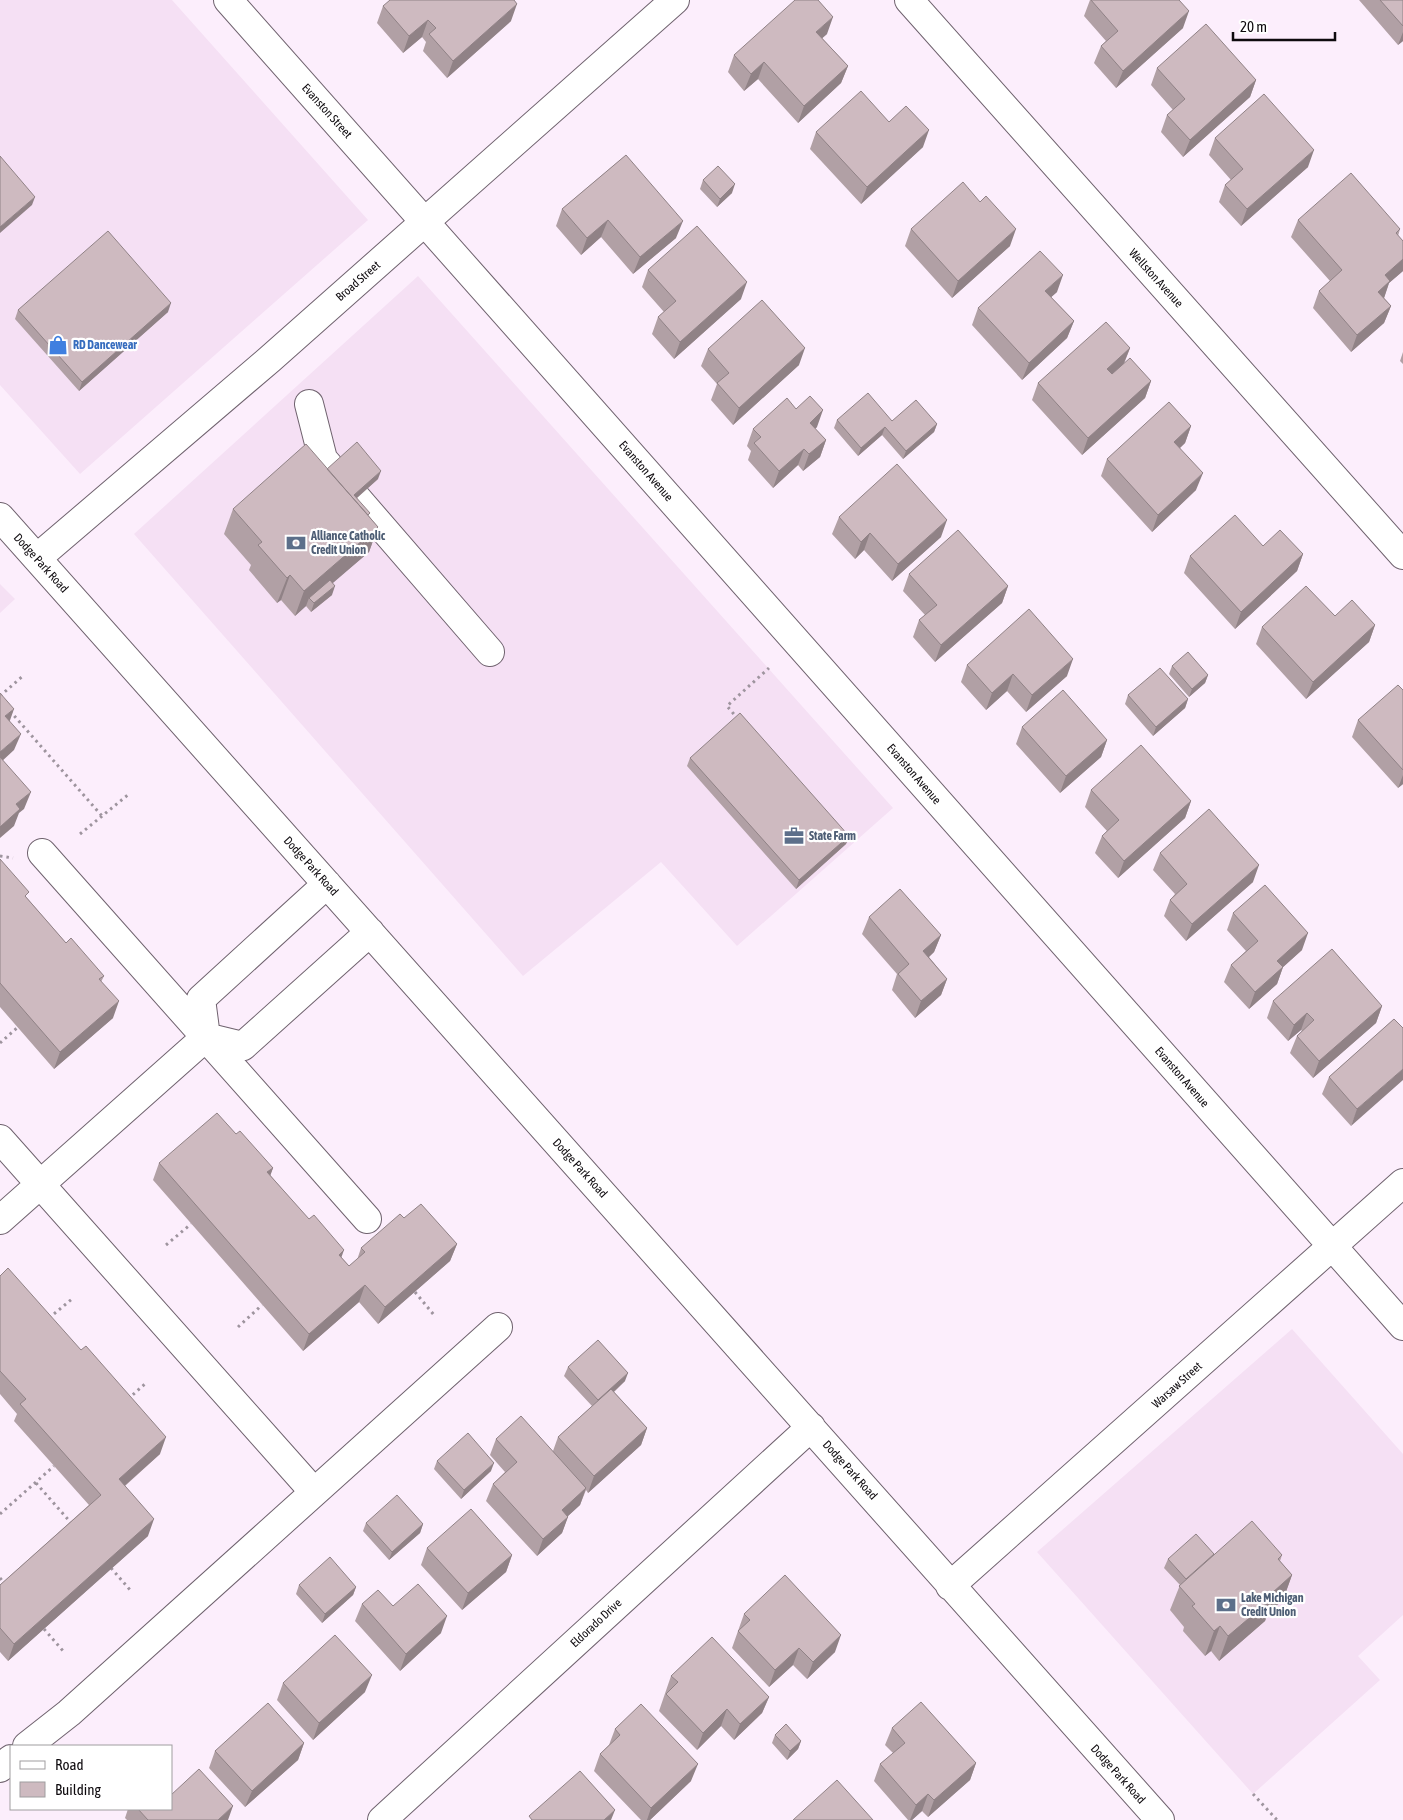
<svg xmlns="http://www.w3.org/2000/svg" width="1403" height="1820" font-family="'Asap Condensed',sans-serif">
	<rect width="100%" height="100%" fill="#fceefc"/>
	<path fill="#f5e0f4" d="M0,0H172L368,220L80,474L0,385Z
		M418,276L893,808L737,946L661,862L523,976L134,534Z
		M0,584L15,599L0,613Z
		M1292,1329L1403,1454V1615L1358,1656L1380,1680L1253,1794L1037,1552Z"/>
	<g fill="none" stroke-linecap="round" stroke-linejoin="round">
		<defs>
			<path id="minor" d="M228,0L1403,1326
				M909,0L1403,555
				M309,404L323,459L490,652
				M0,517L1160,1820
				M37,558L270,359L675,0
				M42,853L367,1219
				M206,1037L201,999L327,884
				M206,1037L243,1046L370,932
				M0,1139L314,1492
				M0,1220L206,1037
				M950,1586L1403,1183
				M27,1746L69,1713L498,1327
				M0,1768L11,1759
				M382,1820L811,1427"/>
		</defs>
		<use href="#minor" stroke="#6f626e" stroke-width="30"/>
		<path stroke="#9e949e" stroke-width="3" stroke-dasharray="2.5 4" stroke-linecap="butt" d="M0,696L24,675
			M10,711L102,816
			M738,719L727,706L769,668
			M80,834L129,794
			M0,856L13,858
			M0,1043L18,1027
			M166,1245L191,1224
			M415,1292L434,1315
			M49,1318L72,1299
			M238,1327L262,1305
			M128,1399L146,1383
			M36,1483L73,1525
			M0,1514L54,1466
			M111,1568L131,1591
			M0,1578L6,1585
			M44,1629L64,1652
			M1253,1794L1277,1820"/>
		<use href="#minor" stroke="#fff" stroke-width="28"/>
	</g>
	<path fill="#b1a0a5" d="M1090,0H1179L1183,28L1116,88L1094,63L1101,46L1106,41L1084,16Z
		M1359,0H1403V41L1398,45Z
		M383,6L511,21L447,78L423,51L426,42L422,37L403,53L377,23Z
		M827,34L822,38L848,66L841,83L798,123L758,79L744,91L728,72L734,55Z
		M1157,68L1256,80L1250,97L1183,157L1161,132L1167,115L1173,110L1151,85Z
		M889,122L923,147L861,204L810,149L816,132Z
		M1215,138L1308,167L1241,226L1219,202L1225,185L1231,180L1209,155Z
		M626,155L676,238L633,274L601,237L581,255L556,226L562,209Z
		M703,180L732,193L717,207L700,189Z
		M1298,220L1400,229L1398,236L1403,241V271L1389,283L1384,298L1391,306L1384,323L1351,352L1313,308L1319,291L1330,281L1291,237Z
		M911,229L1010,246L952,298L905,246Z
		M648,270L741,299L674,359L652,334L658,317L664,312L642,287Z
		M1057,292L1051,297L1074,321L1067,338L1022,380L972,325L978,308Z
		M18,310L168,312L79,391L15,319Z
		M1130,348L1124,364L1151,381L1145,398L1082,455L1032,400L1038,383Z
		M708,349L799,365L733,425L711,400L717,384L701,366Z
		M1403,352V364L1400,361Z
		M796,409L817,427L815,429L826,440L820,457L803,471L798,465L773,488L748,460L751,451L747,446L753,429Z
		M837,420L892,421L937,424L934,432L903,459L882,435L858,456L834,428Z
		M1191,426L1185,443L1180,448L1196,490L1152,532L1101,476L1107,459Z
		M378,479L357,498L369,516L378,527L369,552L332,583V595L311,612L306,606L295,616L281,600L277,603L249,570L251,565L224,534L233,509Z
		M839,517L941,537L892,581L864,550L855,559L832,534Z
		M1263,546L1303,554L1297,571L1235,629L1184,573L1190,556Z
		M909,574L1008,586L1002,603L935,662L913,637L919,620L925,615L903,591Z
		M1335,616L1375,625L1369,642L1306,699L1256,644L1262,627Z
		M967,665L1067,676L1026,712L1007,691L986,710L961,682Z
		M1172,666L1208,675L1205,683L1189,697L1169,674Z
		M1403,690V784L1398,788L1352,737L1358,720Z
		M1128,695L1188,699L1185,708L1153,736L1125,704Z
		M1022,727L1107,740L1101,757L1060,793L1016,744Z
		M690,758L849,836L846,844L796,889L687,766Z
		M1091,790L1191,801L1185,818L1118,878L1095,853L1102,836L1107,831L1085,807Z
		M1160,853L1253,882L1186,941L1164,916L1170,900L1175,894L1153,870Z
		M0,859L27,898L66,943L104,976L101,982L113,1018L54,1069L0,1007Z
		M1233,913L1302,950L1283,967L1277,984L1249,1009L1224,982L1231,965L1246,951L1227,930Z
		M869,917L941,935L934,952L929,957L947,979L941,995L915,1018L892,990L897,974L862,934Z
		M1273,1001L1382,1006L1376,1023L1313,1078L1290,1053L1297,1036L1302,1031L1301,1030L1288,1041L1267,1018Z
		M1394,1019L1351,1126L1322,1094L1329,1077Z
		M236,1134L273,1168L270,1175L349,1266L357,1260L361,1248L404,1218L457,1244L450,1261L378,1324L359,1302L303,1351L153,1180L159,1163Z
		M0,1276L160,1454L125,1486L148,1536L8,1661L0,1652V1585L89,1505L14,1421L17,1414L0,1394Z
		M568,1367L625,1381L614,1392L647,1428L641,1445L588,1493L586,1490L580,1505L568,1516L562,1533L537,1556L486,1501L493,1484L505,1472L490,1455L496,1439L553,1451L558,1437L592,1406L564,1376Z
		M437,1461L491,1471L461,1499L434,1469Z
		M366,1523L423,1524L420,1533L389,1560L363,1531Z
		M427,1548L512,1555L506,1572L462,1610L421,1565Z
		M1214,1554L1282,1555L1280,1561L1292,1575L1283,1600L1268,1613L1265,1621L1219,1661L1211,1651L1205,1656L1183,1631L1184,1627L1170,1610L1180,1585L1164,1568L1168,1559Z
		M299,1585L356,1587L353,1595L322,1623L296,1594Z
		M362,1604L393,1606L441,1633L400,1671L355,1621Z
		M744,1614L835,1652L807,1679L793,1665L769,1687L732,1648Z
		M671,1676L769,1697L762,1713L734,1740L721,1726L697,1750L659,1711Z
		M283,1683L365,1692L313,1740L277,1700Z
		M892,1728L976,1763L970,1780L928,1817L922,1811L912,1820H908L874,1781L880,1764L893,1753L885,1745Z
		M615,1729L691,1781L650,1820H641L594,1771L600,1754L609,1745Z
		M775,1735L801,1741L798,1749L787,1760L772,1743Z
		M304,1743L298,1760L245,1807L209,1768L215,1751Z
		M128,1809H171L228,1820H127L125,1818Z"/>
	<path fill="#908286" d="M517,4L511,21L447,78L453,61Z
		M1189,11L1183,28L1116,88L1123,71Z
		M833,17L827,34L810,49L816,32Z
		M428,20L422,37L403,53L409,36Z
		M1403,32V41L1398,45Z
		M764,62L758,79L744,91L751,74Z
		M848,66L841,83L798,123L804,106Z
		M1256,80L1250,97L1183,157L1190,140Z
		M929,130L923,147L861,204L867,187Z
		M1314,150L1308,167L1241,226L1247,209Z
		M735,184L732,193L717,207L720,199Z
		M35,197L32,205L0,233V227Z
		M608,220L601,237L581,255L587,238Z
		M683,221L676,238L633,274L640,257Z
		M1016,229L1010,246L952,298L958,281Z
		M1403,259V271L1389,283L1384,298L1372,309L1385,275Z
		M1063,275L1057,292L1039,308L1045,291Z
		M747,282L741,299L674,359L680,342Z
		M171,303L168,312L79,391L82,382Z
		M1391,306L1384,323L1351,352L1357,335Z
		M1074,321L1067,338L1022,380L1029,363Z
		M805,348L799,365L733,425L739,408Z
		M1130,348L1123,365L1101,386L1107,369Z
		M1151,381L1145,398L1082,455L1088,438Z
		M823,410L817,427L803,439L810,423Z
		M937,424L934,432L903,459L906,451Z
		M1191,426L1185,443L1168,459L1174,442Z
		M885,427L882,435L858,456L861,448Z
		M826,440L820,457L803,471L809,454Z
		M804,449L798,465L773,488L779,471Z
		M381,471L378,479L351,503L354,495Z
		M1203,473L1196,490L1152,532L1158,515Z
		M947,520L941,537L892,581L898,564Z
		M378,527L369,552L312,601L309,598L306,606L295,616L304,591Z
		M870,533L864,550L855,559L861,542Z
		M1303,554L1297,571L1235,629L1241,612Z
		M290,575L281,600L277,603L287,578Z
		M335,586L332,595L311,612L314,603Z
		M1008,586L1002,603L935,662L941,645Z
		M1375,625L1369,642L1306,699L1313,682Z
		M1073,659L1067,676L1026,712L1032,695Z
		M1013,674L1007,691L986,710L992,693Z
		M1208,675L1205,683L1189,697L1192,689Z
		M1188,699L1185,708L1153,736L1156,727Z
		M14,709L8,726L5,716Z
		M21,734L14,750L0,763V752Z
		M1107,740L1101,757L1060,793L1066,776Z
		M1403,775V784L1398,788Z
		M31,792L24,809L19,813L14,826L0,838V827L16,804Z
		M1191,801L1185,818L1118,878L1124,861Z
		M849,836L846,844L796,889L799,880Z
		M1259,865L1253,882L1186,941L1192,924Z
		M1308,933L1302,950L1271,978L1277,961Z
		M941,935L934,952L917,968L923,951Z
		M1283,967L1277,984L1249,1009L1255,992Z
		M947,979L941,995L915,1018L921,1001Z
		M119,1001L113,1018L54,1069L60,1052Z
		M1382,1006L1376,1023L1313,1078L1319,1061Z
		M1307,1013L1301,1030L1288,1041L1294,1025Z
		M1403,1069V1080L1351,1126L1357,1109Z
		M273,1168L267,1185V1172Z
		M457,1244L450,1261L378,1324L385,1307Z
		M344,1250L338,1267L339,1255Z
		M365,1285L359,1302L303,1351L309,1334Z
		M628,1373L625,1381L595,1409L598,1400Z
		M647,1428L641,1445L588,1493L594,1476Z
		M166,1437L160,1454L113,1496L119,1479Z
		M494,1463L491,1471L461,1499L464,1490Z
		M586,1488L580,1505L556,1527L562,1510Z
		M568,1517L562,1533L537,1556L543,1539Z
		M154,1519L148,1536L8,1661L14,1644Z
		M423,1524L420,1533L389,1560L392,1552Z
		M512,1555L506,1572L462,1610L468,1593Z
		M1292,1575L1283,1600L1268,1613L1265,1621L1219,1661L1228,1636L1272,1593Z
		M356,1587L353,1595L322,1623L325,1614Z
		M447,1616L441,1633L400,1671L406,1654Z
		M1220,1626L1211,1651L1205,1656L1214,1631Z
		M841,1635L835,1652L807,1679L813,1662Z
		M799,1648L793,1665L769,1687L775,1670Z
		M372,1675L365,1692L313,1740L319,1723Z
		M769,1697L762,1713L734,1740L740,1724Z
		M727,1709L721,1726L697,1750L703,1733Z
		M801,1741L798,1749L787,1760L790,1751Z
		M304,1743L298,1760L245,1807L252,1791Z
		M976,1763L970,1780L928,1817L934,1800Z
		M698,1764L691,1781L650,1820H647L651,1808Z
		M928,1794L922,1811L912,1820H910L916,1805Z
		M233,1806L228,1820H218Z
		M615,1810L611,1820H604Z"/>
	<path fill="#cebac0" stroke="#908286" d="M390,0H514L517,4L453,61L429,34L436,28L428,20L409,36L383,6Z
		M795,0H818L833,17L816,32L848,66L804,106L764,62L751,74L734,55Z
		M1091,0H1179L1189,11L1123,71L1101,46L1118,31Z
		M1380,0H1403V26Z
		M1206,24L1256,80L1190,140L1167,115L1185,99L1157,68Z
		M861,91L889,122L906,106L929,130L867,187L816,132Z
		M1264,94L1314,150L1247,209L1225,185L1243,169L1215,138Z
		M626,155L683,221L640,257L608,220L587,238L562,209Z
		M0,156L35,197L0,227Z
		M718,166L735,184L720,199L703,180Z
		M1351,173L1400,229L1396,233L1403,241V259L1385,275L1390,281L1378,292L1391,306L1357,335L1319,291L1342,270L1298,220Z
		M963,182L980,202L986,196L1016,229L958,281L911,229Z
		M697,226L747,282L680,342L658,317L676,301L648,270Z
		M108,231L171,303L82,382L18,310Z
		M1040,251L1063,275L1045,291L1074,321L1029,363L978,308Z
		M762,300L805,348L739,408L717,383L729,373L708,349Z
		M1106,322L1130,348L1107,369L1112,374L1130,358L1151,381L1088,438L1038,383Z
		M868,393L892,421L916,400L937,424L906,451L885,427L861,448L837,420Z
		M810,396L823,410L810,423L826,440L809,454L804,449L779,471L754,443L761,437L753,429L787,398L796,409Z
		M1169,402L1191,426L1174,442L1203,473L1158,515L1107,459Z
		M357,442L381,471L354,495L370,513L368,515L327,469Z
		M306,444L378,527L304,591L290,575L287,578L258,545L262,542L233,509Z
		M897,464L947,520L898,564L870,533L861,542L839,517Z
		M1235,515L1263,546L1280,530L1303,554L1241,612L1190,556Z
		M958,530L1008,586L941,645L919,620L937,605L909,574Z
		M330,580L335,586L314,603L309,598Z
		M1306,586L1335,616L1352,600L1375,625L1313,682L1262,627Z
		M1029,609L1073,659L1032,695L1013,674L992,693L967,665Z
		M1188,652L1208,675L1192,689L1172,666Z
		M1160,668L1188,699L1156,727L1128,695Z
		M1398,685L1403,690V770L1358,720Z
		M1063,690L1107,740L1066,776L1022,727Z
		M0,693L14,709L5,716L21,734L0,752Z
		M740,713L849,836L799,880L690,758Z
		M1141,745L1191,801L1124,861L1102,836L1119,820L1091,790Z
		M0,757L31,792L16,804L20,809L0,827Z
		M1209,809L1259,865L1192,924L1170,900L1187,884L1160,853Z
		M0,859L29,892L25,896L46,920L66,943L71,938L104,976L99,979L119,1001L60,1052L0,983Z
		M1265,885L1308,933L1277,961L1283,967L1255,992L1231,965L1258,941L1233,913Z
		M900,889L941,935L923,951L947,979L921,1001L898,974L909,964L869,917Z
		M1332,949L1382,1006L1319,1061L1297,1036L1314,1020L1307,1013L1294,1025L1273,1001Z
		M1394,1019L1403,1028V1069L1357,1109L1329,1077Z
		M217,1113L236,1134L240,1131L273,1168L267,1172L309,1219L314,1215L344,1250L339,1255L349,1266L365,1252L361,1248L400,1214L404,1218L421,1204L457,1244L385,1307L365,1285L309,1334L159,1163Z
		M8,1268L81,1350L86,1346L166,1437L119,1479L154,1519L14,1644L0,1628V1585L101,1495L20,1404L26,1399L0,1371V1276Z
		M598,1340L628,1373L598,1400L568,1367Z
		M611,1389L647,1428L594,1476L558,1437Z
		M521,1416L586,1488L562,1510L568,1517L543,1539L493,1484L517,1462L496,1439Z
		M468,1433L494,1463L464,1490L437,1461Z
		M397,1495L423,1524L392,1552L366,1523Z
		M471,1509L512,1555L468,1593L427,1548Z
		M1252,1521L1282,1555L1278,1559L1292,1575L1272,1593L1275,1596L1228,1636L1220,1626L1214,1631L1192,1606L1195,1604L1179,1586Z
		M1196,1534L1214,1554L1186,1579L1168,1559Z
		M330,1557L356,1587L325,1614L299,1585Z
		M785,1575L841,1635L813,1662L799,1648L775,1670L738,1631L750,1620L744,1614Z
		M418,1584L447,1616L406,1654L362,1604L378,1590L393,1606Z
		M335,1635L372,1675L319,1723L283,1683Z
		M712,1637L769,1697L740,1724L727,1709L703,1733L666,1694L678,1682L671,1676Z
		M921,1702L976,1763L934,1800L928,1794L916,1805L880,1764L905,1743L892,1728Z
		M268,1703L304,1743L252,1791L215,1751Z
		M641,1704L698,1764L651,1808L600,1754L620,1735L615,1729Z
		M786,1724L801,1741L790,1751L775,1735Z
		M199,1769L233,1806L218,1820H148L138,1809H171V1795Z
		M580,1771L615,1810L604,1820H532L529,1816Z
		M837,1780L873,1820H793Z"/>
	<defs>
		<symbol id="shop-bare" viewBox="-9 -9 18 18"><path d="M-5-2.5h2.3a2.7 3.5 0 0 1 5.4 0H5L5.5 6h-11ZM-1.5-2.5h3a1.5 2.3 0 0 0-3 0Z" fill="#3f7fe0" stroke="#fff" stroke-width="2.5" paint-order="stroke"/></symbol>
		<symbol id="bank-bare" viewBox="-9 -9 18 18"><path d="M-6-4H6V4H-6ZM0-2.3a2.3 2.3 0 1 0 0 4.6a2.3 2.3 0 1 0 0-4.6Z" fill="#5c6f8a" stroke="#fff" stroke-width="2.5" paint-order="stroke"/></symbol>
		<symbol id="office-bare" viewBox="-9 -9 18 18"><path d="M-6-3h4V-5.5h4V-3h4V5H-6ZM-1-4.5V-3h2v-1.5ZM-6 0V1H6V0Z" fill="#5c6f8a" stroke="#fff" stroke-width="2.5" paint-order="stroke"/></symbol>
	</defs>
	<g fill-rule="evenodd">
		<use href="#shop-bare" x="44" y="331" width="28" height="28"/>
		<use href="#bank-bare" x="282" y="529" width="28" height="28"/>
		<use href="#office-bare" x="780" y="822" width="28" height="28"/>
		<use href="#bank-bare" x="1212" y="1591" width="28" height="28"/>
	</g>
	<g text-anchor="middle" stroke-width="4.5" stroke-linejoin="round" paint-order="stroke">
		<g font-size="12" fill="#0e0a0e" stroke="#fff">
			<text transform="translate(327 111) rotate(48)" y="4">Evanston Street</text>
			<text transform="translate(1156 278) rotate(48)" y="4">Wellston Avenue</text>
			<text transform="translate(358 281) rotate(-41)" y="4">Broad Street</text>
			<text transform="translate(646 471) rotate(49)" y="4">Evanston Avenue</text>
			<text transform="translate(41 563) rotate(48)" y="4">Dodge Park Road</text>
			<text transform="translate(914 774) rotate(49)" y="4">Evanston Avenue</text>
			<text transform="translate(311 866) rotate(48)" y="4">Dodge Park Road</text>
			<text transform="translate(1182 1077) rotate(49)" y="4">Evanston Avenue</text>
			<text transform="translate(580 1168) rotate(48)" y="4">Dodge Park Road</text>
			<text transform="translate(1177 1385) rotate(-42)" y="4">Warsaw Street</text>
			<text transform="translate(850 1470) rotate(48)" y="4">Dodge Park Road</text>
			<text transform="translate(596 1623) rotate(-43)" y="4">Eldorado Drive</text>
			<text transform="translate(1118 1774) rotate(48)" y="4">Dodge Park Road</text>
		</g>
		<g font-size="12" font-weight="bold" fill="#366cbe" stroke="#fff" text-anchor="start">
			<text x="73" y="349">RD Dancewear</text>
		</g>
		<g font-size="12" font-weight="bold" fill="#4e5e75" stroke="#fff" text-anchor="start">
			<text x="311" y="540">Alliance Catholic<tspan x="311" dy="14">Credit Union</tspan></text>
			<text x="809" y="840">State Farm</text>
			<text x="1241" y="1602">Lake Michigan<tspan x="1241" dy="14">Credit Union</tspan></text>
		</g>
	</g>
	<rect x="10" y="1745" width="162" height="65" fill="#ffffff" stroke="#9f9d9f"/>
	<rect x="20" y="1761" width="25" height="8" fill="#ffffff" stroke="#9f9d9f"/>
	<text x="55" y="1770" font-size="15" fill="#0e0a0e">Road</text>
	<rect x="20" y="1782" width="25" height="15" fill="#cebac0" stroke="#9f9d9f"/>
	<text x="55" y="1795" font-size="15" fill="#0e0a0e">Building</text>
	<path d="M1233 32v8h102v-8" fill="none" stroke="#0e0a0e" stroke-width="2.5"/>
	<text x="1240" y="32" font-size="15" fill="#0e0a0e" stroke="#ffffff" stroke-width="4" paint-order="stroke">20 m</text>
</svg>
